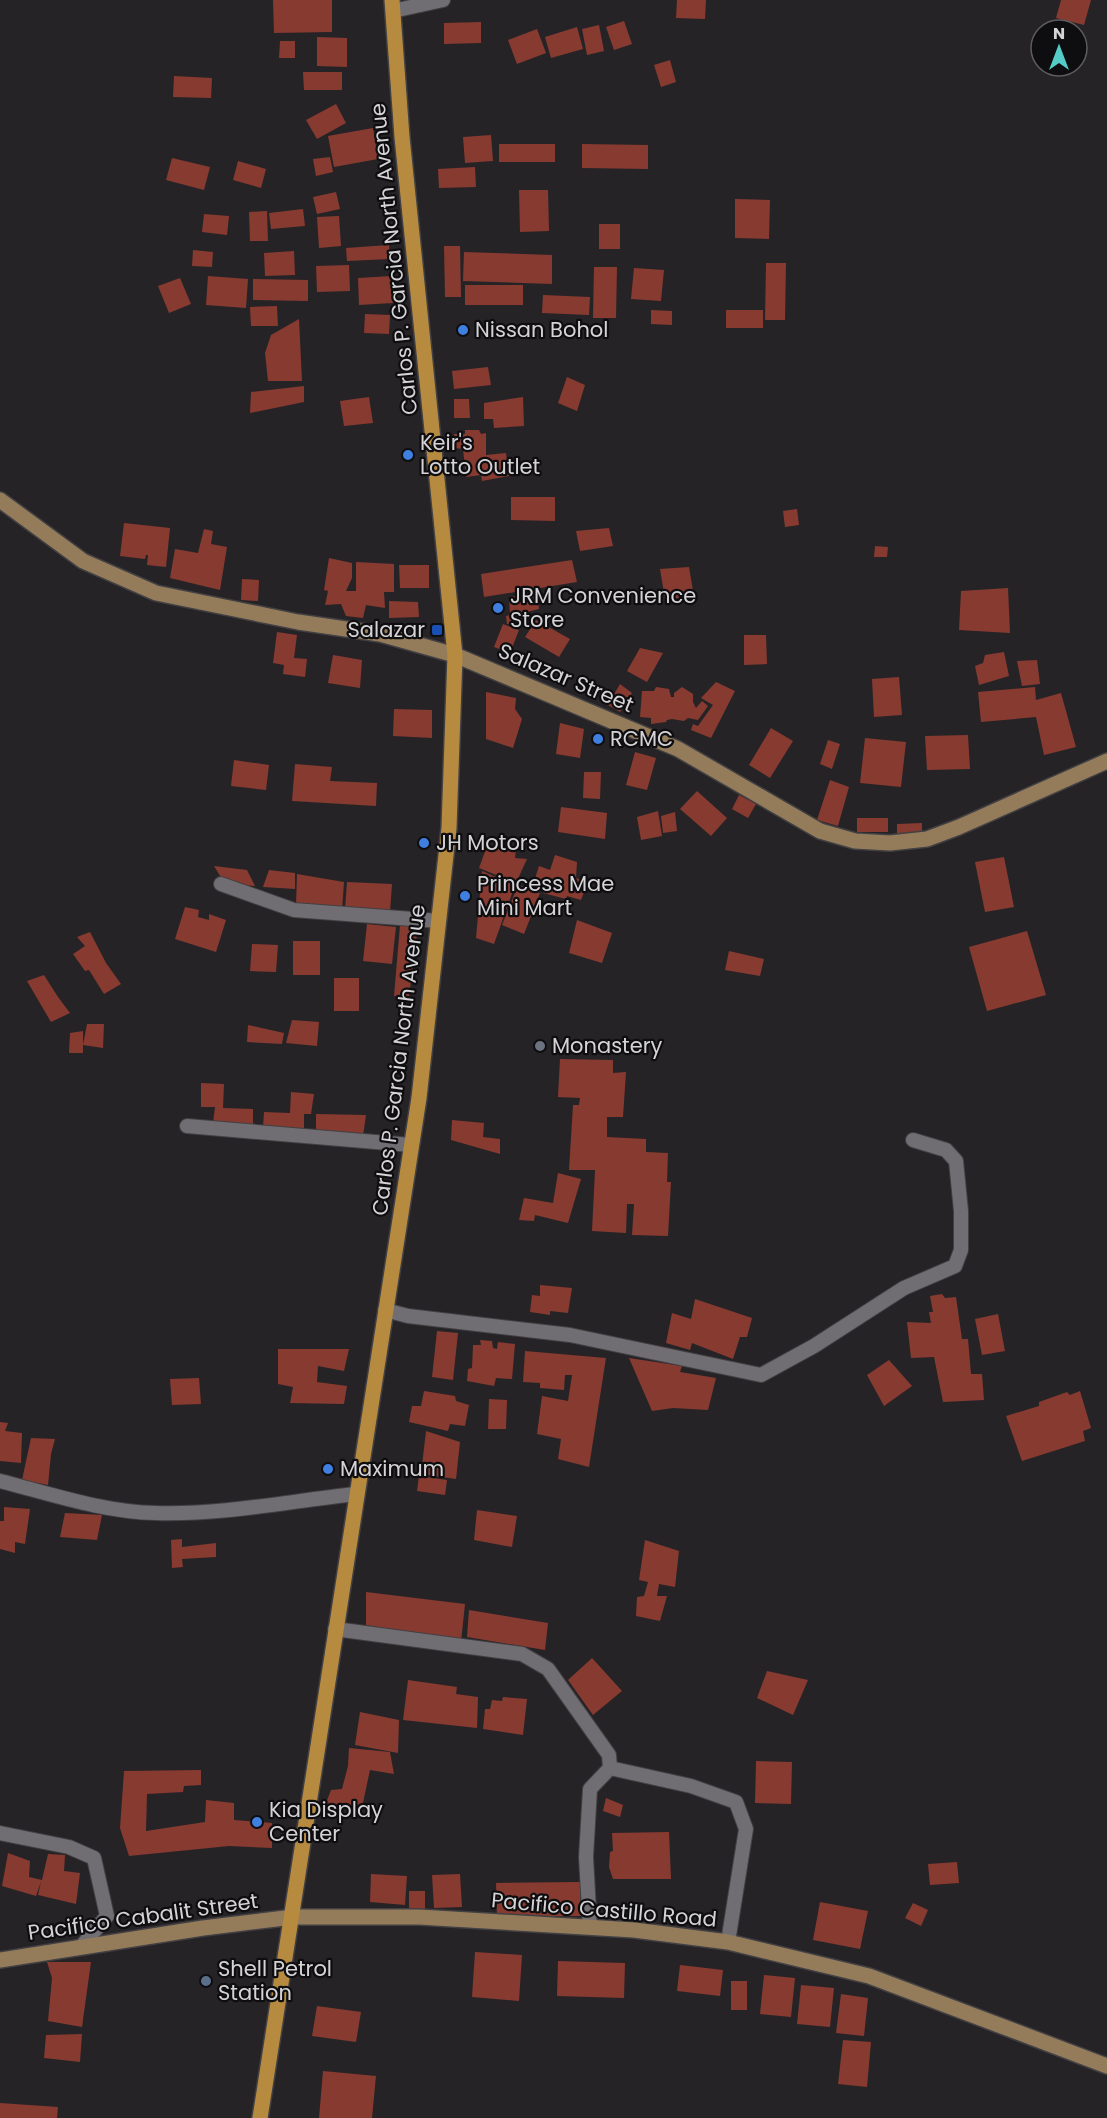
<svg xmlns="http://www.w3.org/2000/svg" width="1107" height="2118" font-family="Poppins,sans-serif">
	<rect width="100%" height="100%" fill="#262327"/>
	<path fill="#873a30" d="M273,0H332V32L274,33Z
		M677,0H706L705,19L676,18Z
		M1061,0H1091L1084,25L1056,18Z
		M624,21L632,44L614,50L606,27Z
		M481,22V43L444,44V23Z
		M599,25L604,51L587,55L582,29Z
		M577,27L583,49L551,58L545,37Z
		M537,29L546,53L517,64L508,40Z
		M317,37L347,38V67L317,66Z
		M280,41H295V58H279Z
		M670,60L676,82L661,87L654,65Z
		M303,72H342V90H304Z
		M174,76L212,78L211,98L173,97Z
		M336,104L346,123L317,139L306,120Z
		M373,128L378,159L334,167L328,136Z
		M491,135L493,161L465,163L463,137Z
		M499,144H555V162H499Z
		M582,144L648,145V169L582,168Z
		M330,157L333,172L316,176L313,159Z
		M172,158L210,167L204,190L166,180Z
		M238,161L266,169L261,188L233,180Z
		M475,167L476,187L439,188L438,169Z
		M519,190H548L549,231L520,232Z
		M336,192L340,209L317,214L313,197Z
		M735,199L770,200L769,239L735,238Z
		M303,209L305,226L271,229L269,213Z
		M267,211L268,241H250L249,212Z
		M204,214L229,216L227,235L202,232Z
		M339,216L341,246L319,248L317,217Z
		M599,224H620V249H599Z
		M389,245L390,259L347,261L346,248Z
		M444,246H460L461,297H445Z
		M193,250L213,252L212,267L192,266Z
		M294,251L295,275L265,276L264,253Z
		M464,252L552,255V284L463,281Z
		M766,263H786L785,320H765Z
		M349,265L350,291L317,292L316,266Z
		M594,267H617L616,318H593Z
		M634,268L664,270L661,301L631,299Z
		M208,276L248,279L246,308L206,305Z
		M392,276L393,303L359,305L358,278Z
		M180,278L191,304L169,313L158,286Z
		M253,279L308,280V301L253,300Z
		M465,285H523V305H465Z
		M543,295L590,297L589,315L542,313Z
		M277,306L278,326H251L250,307Z
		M651,310L672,311V325L651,324Z
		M726,310H763V328H726Z
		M365,314L390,315L389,334L364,333Z
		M299,319L302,381H268L265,353L271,335Z
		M488,367L491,385L454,389L452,371Z
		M567,377L585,385L577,411L558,403Z
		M304,386V402L250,413L251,392Z
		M369,397L373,423L344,426L340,401Z
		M523,397L524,426L494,428L493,419H484V403Z
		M454,399H469L470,418H454Z
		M465,430H479L481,434L486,433V455L506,453L509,476L482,481L481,475L466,477L463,449L455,448L454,434H465Z
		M511,497H555V521L511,520Z
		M797,509L799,525L785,527L783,511Z
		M124,523L170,528L166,567L147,565L148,555H146L145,559L120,556Z
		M609,528L613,546L580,551L576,531Z
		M204,529L213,531L211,544L227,547L220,590L170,578L175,549L198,553Z
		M875,546L888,547L887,557H874Z
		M329,558L352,563V578L346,591H356V562L394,564V592H384L385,608L366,605L363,618L346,616L341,604L325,605L328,591L324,590Z
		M572,560L577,582L484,597L481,574Z
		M399,565H429V588H400Z
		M689,567L694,597L665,599L660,569Z
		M242,579L259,580L258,601L241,600Z
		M1008,588L1010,633L959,630L961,591Z
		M537,592L539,609L527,612L528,620L507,624L506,616L510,615L509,597Z
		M389,601L418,602L419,617L389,618Z
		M536,620L570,639L559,657L525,637Z
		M503,624L519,630L510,653L494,647Z
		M277,632L297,635L294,658L307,659L305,677L283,674L284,665L273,663Z
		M744,635H766L767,664L744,665Z
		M640,648L663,653L647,682L627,671Z
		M1004,652L1009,676L979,685L975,666L983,663L985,655Z
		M333,655L362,660L360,688L328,683Z
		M1037,660L1040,684L1022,686L1017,661Z
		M899,677L902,715L874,717L872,679Z
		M716,682L735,691L711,738L691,730L693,724L698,726L713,705L701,698Z
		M620,684L632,693L620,712L608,705Z
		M656,687L669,689L671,697H674V693L682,687L693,694V702L696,708L702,701L708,706L698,720L688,718L684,721L672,719L667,720L666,722L651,724V718L640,717L642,691H654Z
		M1035,687L1036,700L1061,693L1076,747L1044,755L1036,717L981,722L978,692Z
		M486,692L516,698L515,709L522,719L513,748L486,739Z
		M394,709L432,710V738L393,736Z
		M560,723L584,729L580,758L556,754Z
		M771,728L793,741L770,778L749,765Z
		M968,735L970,769L927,770L925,736Z
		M865,738L906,742L901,787L860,783Z
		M828,740L840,744L832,769L820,764Z
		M635,752L656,758L647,790L626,785Z
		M234,760L269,765L266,790L231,786Z
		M295,764L332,767L330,781L377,783L376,806L292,801Z
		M584,772H601L600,799L583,798Z
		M830,780L849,787L838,826L817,820Z
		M697,791L727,818L711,836L680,809Z
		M739,795L756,804L748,818L732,809Z
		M561,807L607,813L605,839L558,832Z
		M658,811L662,836L641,840L637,817Z
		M675,812L677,831L663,833L661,816Z
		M857,818H888V832H857Z
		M922,823V834L897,835V824Z
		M487,846L496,849L516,848L515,858L527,859L516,883L479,868Z
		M555,855L577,862L576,878L588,882L581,900L567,896L566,899L543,893L545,889L533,885L539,866L550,870Z
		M1004,857L1014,907L985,912L975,862Z
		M214,866L247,870L255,886L225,884Z
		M269,870L295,873V889L263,887Z
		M482,871L515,885L494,944L476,938Z
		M297,874L344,882L342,911L296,906Z
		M347,882L392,884L390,912L345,909Z
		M518,885L540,893L524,934L502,925Z
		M185,907L199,910L198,917L209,920V914L226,920L216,952L175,939Z
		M577,920L612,933L602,963L569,953Z
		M367,924L396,927L392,964L363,961Z
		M400,925L418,927L409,997L394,996Z
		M1027,931L1046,995L987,1011L969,947Z
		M90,932L106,963L121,984L104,994L89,970L85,971L73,954L85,946L77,937Z
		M293,941H320V975H293Z
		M252,944L278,945L276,972L250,971Z
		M729,951L764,959L760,976L725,970Z
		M44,975L58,997L70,1013L51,1022L27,981Z
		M334,978H359V1011H334Z
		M292,1020L319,1022L317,1046L286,1043Z
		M87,1024H104L103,1048L83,1045Z
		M248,1025L284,1033L282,1044L247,1042Z
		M83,1031V1053H69L70,1033Z
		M560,1059L613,1060V1073L626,1072L623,1117H607V1137L646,1139V1152L668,1153L667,1182H671L668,1236L632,1235L634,1204H627L626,1233L592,1231L595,1170H569L573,1105H579L580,1098L558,1097Z
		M201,1083L224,1084L223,1108L253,1109V1126L213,1123L215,1107H201Z
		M291,1092L314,1094L311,1114H304V1130L263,1128L264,1112L290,1113Z
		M316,1114L366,1115L363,1136L316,1131Z
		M452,1120L484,1123L483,1137L500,1139V1154L451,1140Z
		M558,1173L581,1179L568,1223L535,1215L534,1221L519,1220L524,1198L553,1203Z
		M540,1285L572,1288L568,1313L550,1311V1315L530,1312L532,1295L540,1296Z
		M942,1294L945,1298L956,1297L962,1339H968L971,1374H982L984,1400L943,1402L934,1357L911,1358L907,1322L931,1323L929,1312H933L930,1296Z
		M695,1299L752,1318L747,1337H740L733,1359L692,1343L690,1350L666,1343L672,1313L691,1319Z
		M998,1314L1005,1351L982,1355L975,1319Z
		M437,1331L458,1333L453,1380L432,1377Z
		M480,1340L492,1341L493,1348L497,1349L498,1342L515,1344L512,1379L496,1378L494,1386L467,1381L468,1369L472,1368L473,1345H481Z
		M278,1349H349L344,1371L318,1366L317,1382L347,1386L344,1404L290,1403L293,1387L278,1384Z
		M525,1351L606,1358L589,1467L558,1459L561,1439L537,1434L542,1396L568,1401L572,1375H565L564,1390L540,1388V1383L523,1382Z
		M629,1358L682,1366L680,1372L716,1378L708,1410L673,1408L652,1411Z
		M889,1360L912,1386L884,1406L867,1375Z
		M199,1378L201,1404L172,1405L170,1379Z
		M424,1391L455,1396L456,1401L469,1405L465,1426L450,1424L448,1431L409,1422L412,1406H421Z
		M1080,1391L1091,1428L1083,1431L1085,1441L1022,1461L1006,1416L1039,1406V1402L1067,1392L1070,1395Z
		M489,1399L507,1400L506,1429H488Z
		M0,1422L8,1423L5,1431L22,1433L21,1463L0,1461Z
		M426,1431L460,1442L456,1479L421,1474Z
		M31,1438L55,1439L51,1454L48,1485L22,1480Z
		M419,1476L447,1480L445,1495L417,1491Z
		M4,1507L30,1509L25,1544L15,1542V1553L0,1549V1521H4Z
		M477,1510L517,1516L512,1547L474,1540Z
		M65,1513L102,1515L97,1540L60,1537Z
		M182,1539V1547L216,1543V1557L182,1559L183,1567L172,1568L171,1540Z
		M645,1540L679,1551L675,1587L659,1584L657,1596H667L660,1621L636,1616L637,1597L644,1596L648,1582L639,1580Z
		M366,1592L465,1604L461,1642L366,1625Z
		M469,1610L548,1623L545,1650L467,1637Z
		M592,1658L622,1691L593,1715L568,1680Z
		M767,1671L808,1680L793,1715L757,1698Z
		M408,1680L457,1687L456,1694L478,1697L477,1728L403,1720Z
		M503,1697L527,1699L523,1735L483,1729L485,1709H490L492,1700L502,1701Z
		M360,1712L399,1720L398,1753L355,1745Z
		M349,1748L390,1752L394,1774L370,1770L361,1812L326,1803L331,1790L342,1789L348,1766Z
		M756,1761L792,1762L791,1804L755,1803Z
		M201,1770V1785L184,1786L183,1792L147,1794L146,1831L205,1822L206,1800L234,1803V1820L272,1823V1848L229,1846L129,1856L120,1828L124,1771Z
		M606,1798L623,1805L620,1817L603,1811Z
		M669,1832L671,1879H613L609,1867L610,1852L613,1851L612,1833Z
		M8,1853L30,1861L29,1877L42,1880L48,1854L65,1855L64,1871L80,1873L76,1904L38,1895L41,1882L36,1896L2,1886Z
		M957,1862L959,1883L930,1885L928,1864Z
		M371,1874L407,1876L405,1905L370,1902Z
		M460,1874L462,1907L434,1908L432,1875Z
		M580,1882L581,1916L497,1917L496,1883Z
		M409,1891H425V1911H409Z
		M820,1902L868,1911L860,1949L813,1940Z
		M913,1903L928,1910L921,1926L905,1918Z
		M475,1952L522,1955L519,2001L472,1997Z
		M558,1961L625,1963L624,1998L557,1996Z
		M47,1962H91L82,2027L48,2021L52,1978Z
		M680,1965L723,1970L720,1996L677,1991Z
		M764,1975L795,1978L791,2017L760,2014Z
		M731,1981H747V2010H731Z
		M801,1985L834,1988L830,2027L797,2024Z
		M841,1994L868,1998L864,2036L836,2033Z
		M317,2006L361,2012L356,2042L312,2036Z
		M82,2034L80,2062L44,2058L46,2035Z
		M843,2040L871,2042L867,2087L838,2084Z
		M323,2071L376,2076L372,2118H319Z
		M0,2103L58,2107L57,2118H0Z"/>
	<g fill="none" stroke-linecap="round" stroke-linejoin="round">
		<defs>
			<path id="street" d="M393,11L443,0
				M221,884L294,910L439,921
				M187,1126L411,1145
				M385,1310L408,1316L570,1335L761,1375L814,1346L904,1288L955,1266L961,1250V1211L956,1161L946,1150L913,1140
				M0,1481C51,1494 103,1512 156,1513C223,1515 290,1501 356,1494
				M335,1629L522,1654L548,1669L609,1755L610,1768
				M0,1833L69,1847L94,1858L107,1916L81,1947
				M590,1927L586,1857L590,1789L610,1768L691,1786L736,1802L746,1829L728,1942"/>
			<path id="secondary" d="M0,500L83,561L156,593L298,622L380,634L455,655L678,749L820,831L855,841L890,843L927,839L959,827L1107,761
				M0,1960L203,1928L293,1917H419L634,1930L728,1942L869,1976L1107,2066"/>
			<path id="primary" d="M260,2118L419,1098L449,828L455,655L402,137L392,0"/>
		</defs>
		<use href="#street" stroke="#424043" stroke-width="16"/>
		<use href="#secondary" stroke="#424043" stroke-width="18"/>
		<use href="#primary" stroke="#424043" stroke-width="18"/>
		<use href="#street" stroke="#716e73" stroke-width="14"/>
		<use href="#secondary" stroke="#947c5a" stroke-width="15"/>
		<use href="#primary" stroke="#b68b40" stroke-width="15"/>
	</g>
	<g fill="#3f7fe0" stroke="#0e0d0f" stroke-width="2">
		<circle cx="463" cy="330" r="6"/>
		<circle cx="408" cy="455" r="6"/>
		<circle cx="498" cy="608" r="6"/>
		<circle cx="598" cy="739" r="6"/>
		<circle cx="424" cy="843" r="6"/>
		<circle cx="465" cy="896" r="6"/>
		<circle cx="328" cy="1469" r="6"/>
		<circle cx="257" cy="1822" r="6"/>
	</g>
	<rect fill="#1a4fb4" stroke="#0e0d0f" stroke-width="2" x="431" y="624" width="12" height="12" rx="3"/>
	<circle fill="#6b7280" stroke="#0e0d0f" stroke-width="2" cx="540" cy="1046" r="6"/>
	<circle fill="#5c6f8a" stroke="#0e0d0f" stroke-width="2" cx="206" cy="1981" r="6"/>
	<g text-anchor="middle" stroke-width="4.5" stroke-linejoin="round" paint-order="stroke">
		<g font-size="21" fill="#d5d3d6" stroke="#0e0d0f">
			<text transform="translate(394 259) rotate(-96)" y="7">Carlos P. Garcia North Avenue</text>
			<text transform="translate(566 678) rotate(23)" y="7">Salazar Street</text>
			<text transform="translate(399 1060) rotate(-83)" y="7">Carlos P. Garcia North Avenue</text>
			<text transform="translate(604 1910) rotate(5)" y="7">Pacifico Castillo Road</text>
			<text transform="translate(143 1917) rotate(-8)" y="7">Pacifico Cabalit Street</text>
		</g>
		<g font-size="21" fill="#d5d3d6" stroke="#0e0d0f" text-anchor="start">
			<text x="475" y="337">Nissan Bohol</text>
			<text x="420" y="450">Keir's<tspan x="420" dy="24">Lotto Outlet</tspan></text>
			<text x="510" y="603">JRM Convenience<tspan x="510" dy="24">Store</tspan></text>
			<text x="425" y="637" text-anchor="end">Salazar</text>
			<text x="610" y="746">RCMC</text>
			<text x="436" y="850">JH Motors</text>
			<text x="477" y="891">Princess Mae<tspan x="477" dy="24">Mini Mart</tspan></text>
			<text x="552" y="1053">Monastery</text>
			<text x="340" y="1476">Maximum</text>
			<text x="269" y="1817">Kia Display<tspan x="269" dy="24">Center</tspan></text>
			<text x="218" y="1976">Shell Petrol<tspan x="218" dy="24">Station</tspan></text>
		</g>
	</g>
	<g transform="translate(1059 48)"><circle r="28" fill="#0e0d0f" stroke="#5e5c5f" stroke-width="1.5"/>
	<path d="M0-4.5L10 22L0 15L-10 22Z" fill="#54cdc8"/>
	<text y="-9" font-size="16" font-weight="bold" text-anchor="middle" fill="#d5d3d6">N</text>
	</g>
</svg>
